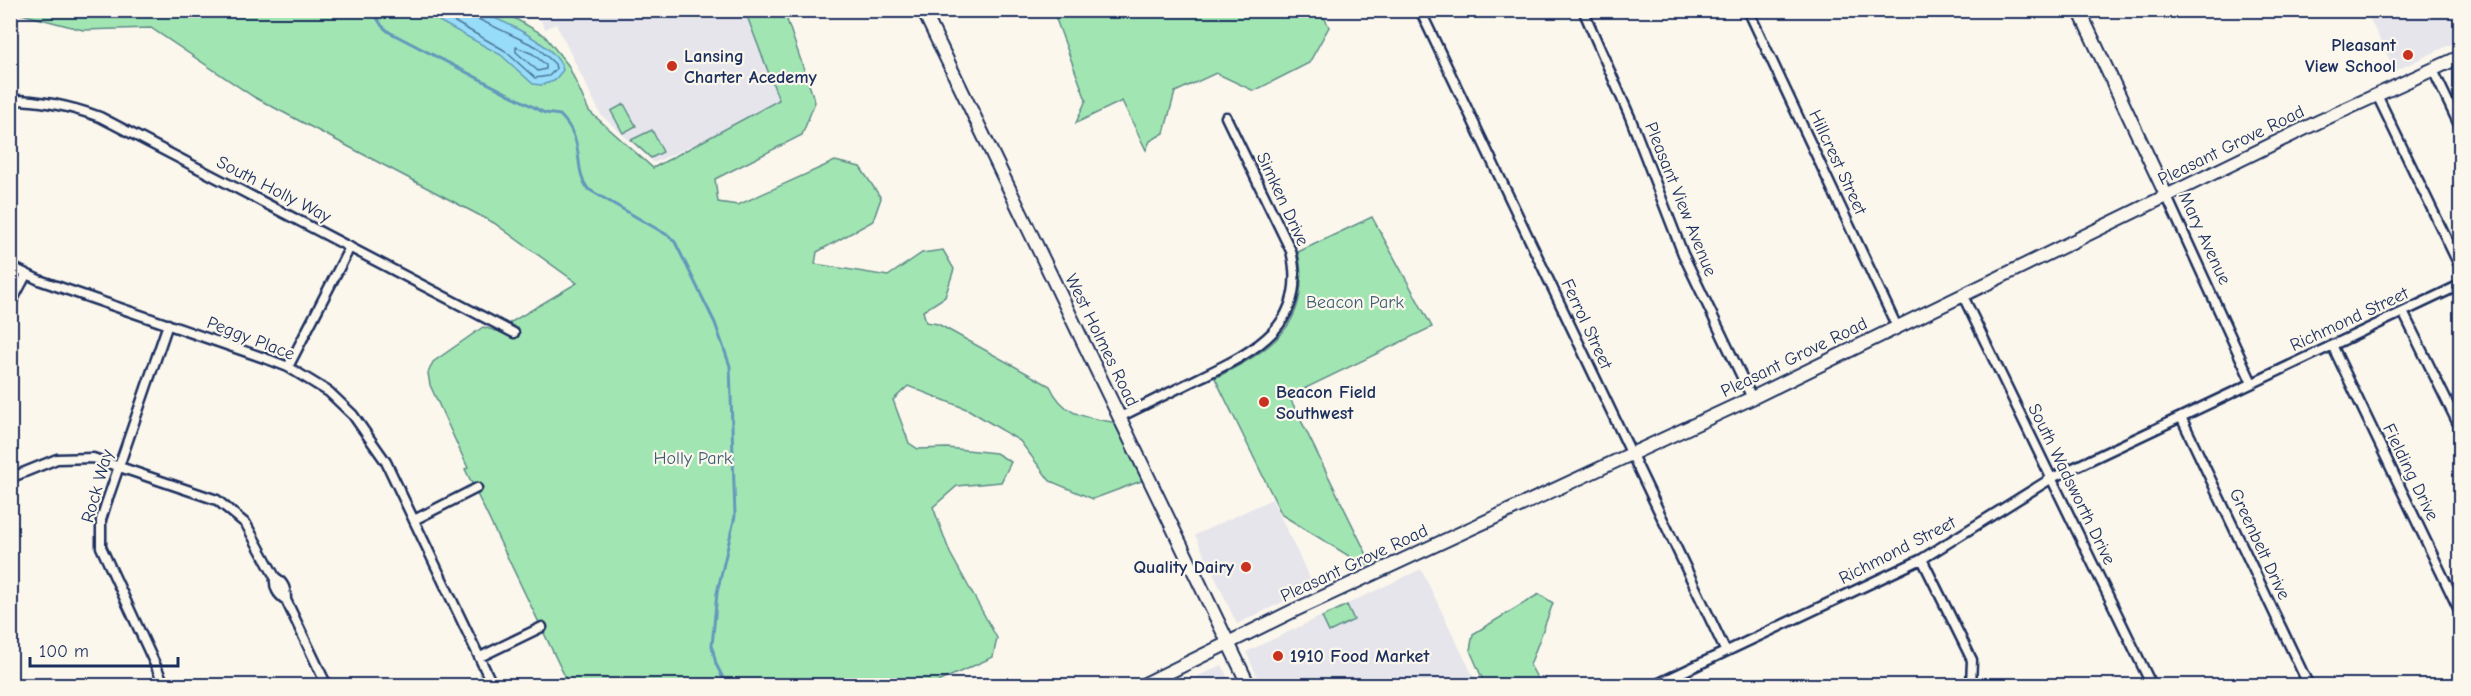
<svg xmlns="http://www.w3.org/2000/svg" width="2471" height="696" font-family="'Comic Neue',sans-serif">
	<rect width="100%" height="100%" fill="#fbf7ec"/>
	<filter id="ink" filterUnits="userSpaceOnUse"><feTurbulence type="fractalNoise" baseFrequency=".0167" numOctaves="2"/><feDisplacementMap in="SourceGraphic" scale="12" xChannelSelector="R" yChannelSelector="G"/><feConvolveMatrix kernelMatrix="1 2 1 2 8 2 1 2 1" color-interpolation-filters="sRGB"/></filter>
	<g filter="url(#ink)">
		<path fill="#e6e5ec" d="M536,11H744L782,103L654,163L601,115L556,24L545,29Z
			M2366,11H2460V40L2395,71Z
			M1272,499L1314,587L1237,624L1195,535Z
			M1421,569L1475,680L1464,686L1261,685L1246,652Z
			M1222,665L1231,685H1179Z"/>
		<path fill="#a1e6b2" stroke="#5e8a88" stroke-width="1.5" d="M10,11H502L544,35L568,65L589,111L653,168L779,100L745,11H784L815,102L802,135L715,179L718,202L738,205L835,161L860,167L881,198L873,221L817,252L815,264L888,276L922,253L943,250L954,269L945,297L923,311L926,322L938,324L1050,386C1064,417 1086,417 1117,423L1144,480L1093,499L1050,481L1020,441L969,410L908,386L893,400L909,443L918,449L947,448L996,453L1011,462L1001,482L957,486L933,507L950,553L997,638L993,657L931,685H569L465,469L468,468L430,385L428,373L433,362L483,327L496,331L577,283L494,223L254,97L151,28L83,30Z
			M1053,11H1321L1329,27L1309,63L1254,91L1216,73L1175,92L1164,133L1150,141L1146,150L1122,101L1076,123L1086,100Z
			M624,104L636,126L623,133L611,111Z
			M652,130L663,152L651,158L631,140Z
			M1372,217L1432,327L1289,396L1371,563L1365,566L1282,515L1215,378C1272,350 1313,323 1298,252Z
			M1539,594L1553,603L1530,665L1541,685H1485L1470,650L1473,634Z
			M1347,605L1354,620L1329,632L1322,617Z"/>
		<path fill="#97ddf9" stroke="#6597bb" stroke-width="1.5" d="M421,11C438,10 457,8 473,11C497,17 557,44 563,70L554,81L541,85L533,84L501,55Z"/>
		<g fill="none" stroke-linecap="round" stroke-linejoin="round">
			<path stroke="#4d759c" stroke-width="1.5" d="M434,10L504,50L535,78L549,76L556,69L555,64L537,47L476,18L473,10
				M516,47L533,54L546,65V69L538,71L516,52Z"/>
			<path stroke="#6597bb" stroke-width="3" d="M372,10L382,26L389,32L545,113L560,115C587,142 572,167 588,189L669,236L675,242L715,323L730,366L735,516L717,593L712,646L716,664L727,686"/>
			<defs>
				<path id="street" d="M1420,10L1725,650
					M1583,10L1630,117L1683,254L1752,398
					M1748,10L1897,327
					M2433,70L2460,127
					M2377,95L2460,267
					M10,100C42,100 70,106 100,117L514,333
					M2167,197L2252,383
					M10,266L39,280L270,360L288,367L329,392L353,415L386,462L493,686
					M1963,296L2152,686
					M10,305L26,275
					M2403,312L2460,428
					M2332,345L2460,612
					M288,367L350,247
					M1120,417C1146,404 1173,391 1199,378C1256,351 1309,324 1291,251L1226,117
					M2181,417L2309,686
					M10,478L57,459L93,458L217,500L246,524L275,577C284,583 286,589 286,600C277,594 274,588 275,577
					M414,520L477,488
					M1922,559L1972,660L1971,686
					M286,600L327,686
					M480,657L542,627
					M165,686L101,547V520L106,504L168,324
					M1653,686L1922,559L2052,478L2460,285"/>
				<path id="secondary" d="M923,10L1249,686
					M2079,10L2167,197
					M1141,686L1295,610L1752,398L2320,121L2460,57"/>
			</defs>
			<use href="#street" stroke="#1b2f5e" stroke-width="13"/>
			<use href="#secondary" stroke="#1b2f5e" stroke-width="16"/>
			<use href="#street" stroke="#fbf7ec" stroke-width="8"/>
			<use href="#secondary" stroke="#fbf7ec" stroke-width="12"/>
		</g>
	</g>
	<g fill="#c8321e" stroke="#fbf7ec" stroke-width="2">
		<circle cx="2408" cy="55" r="6"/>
		<circle cx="672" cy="66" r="6"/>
		<circle cx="1264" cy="402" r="6"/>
		<circle cx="1246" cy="567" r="6"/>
		<circle cx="1278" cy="656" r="6"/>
	</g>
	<g text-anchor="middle" stroke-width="4.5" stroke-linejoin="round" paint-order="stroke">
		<g font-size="18" font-weight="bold" fill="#1b2f5e" stroke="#fbf7ec" text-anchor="start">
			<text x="2396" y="51" text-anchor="end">Pleasant<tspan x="2396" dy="21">View School</tspan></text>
			<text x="684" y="62">Lansing<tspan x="684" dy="21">Charter Acedemy</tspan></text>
			<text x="1276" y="398">Beacon Field<tspan x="1276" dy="21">Southwest</tspan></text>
			<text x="1234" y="573" text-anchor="end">Quality Dairy</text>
			<text x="1290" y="662">1910 Food Market</text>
		</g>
		<g font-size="18" fill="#1b2f5e" stroke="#fbf7ec">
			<text transform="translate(2231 145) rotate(-26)" y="6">Pleasant Grove Road</text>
			<text transform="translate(1838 162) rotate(65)" y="6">Hillcrest Street</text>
			<text transform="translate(274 189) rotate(27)" y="6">South Holly Way</text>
			<text transform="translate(1283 199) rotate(65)" y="6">Simken Drive</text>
			<text transform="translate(1681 199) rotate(68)" y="6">Pleasant View Avenue</text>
			<text transform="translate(2205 238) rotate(65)" y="6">Mary Avenue</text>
			<text transform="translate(2349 319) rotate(-25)" y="6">Richmond Street</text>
			<text transform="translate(1587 324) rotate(65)" y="6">Ferrol Street</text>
			<text transform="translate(251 338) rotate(21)" y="6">Peggy Place</text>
			<text transform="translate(1102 340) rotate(64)" y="6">West Holmes Road</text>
			<text transform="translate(1794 357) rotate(-26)" y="6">Pleasant Grove Road</text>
			<text transform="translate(2411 472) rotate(64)" y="6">Fielding Drive</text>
			<text transform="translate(2072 484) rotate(64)" y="6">South Wadsworth Drive</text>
			<text transform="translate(97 486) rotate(-74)" y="6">Rock Way</text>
			<text transform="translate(2260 544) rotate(65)" y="6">Greenbelt Drive</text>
			<text transform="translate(1897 550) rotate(-27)" y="6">Richmond Street</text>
			<text transform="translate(1354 563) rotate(-25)" y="6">Pleasant Grove Road</text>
		</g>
		<g font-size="18" fill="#3c5d73" stroke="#fbf7ec">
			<text x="1355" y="308">Beacon Park</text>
			<text x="693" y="464">Holly Park</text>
		</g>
	</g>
	<rect width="2471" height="696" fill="none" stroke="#fbf7ec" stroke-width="36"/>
	<rect x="18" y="18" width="2435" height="660" fill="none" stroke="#1b2f5e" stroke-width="2" filter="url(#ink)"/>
	<path d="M30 657v9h148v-9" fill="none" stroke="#1b2f5e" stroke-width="3"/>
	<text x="39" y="657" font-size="18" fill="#1b2f5e" stroke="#fbf7ec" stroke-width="4.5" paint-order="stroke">100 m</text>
</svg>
